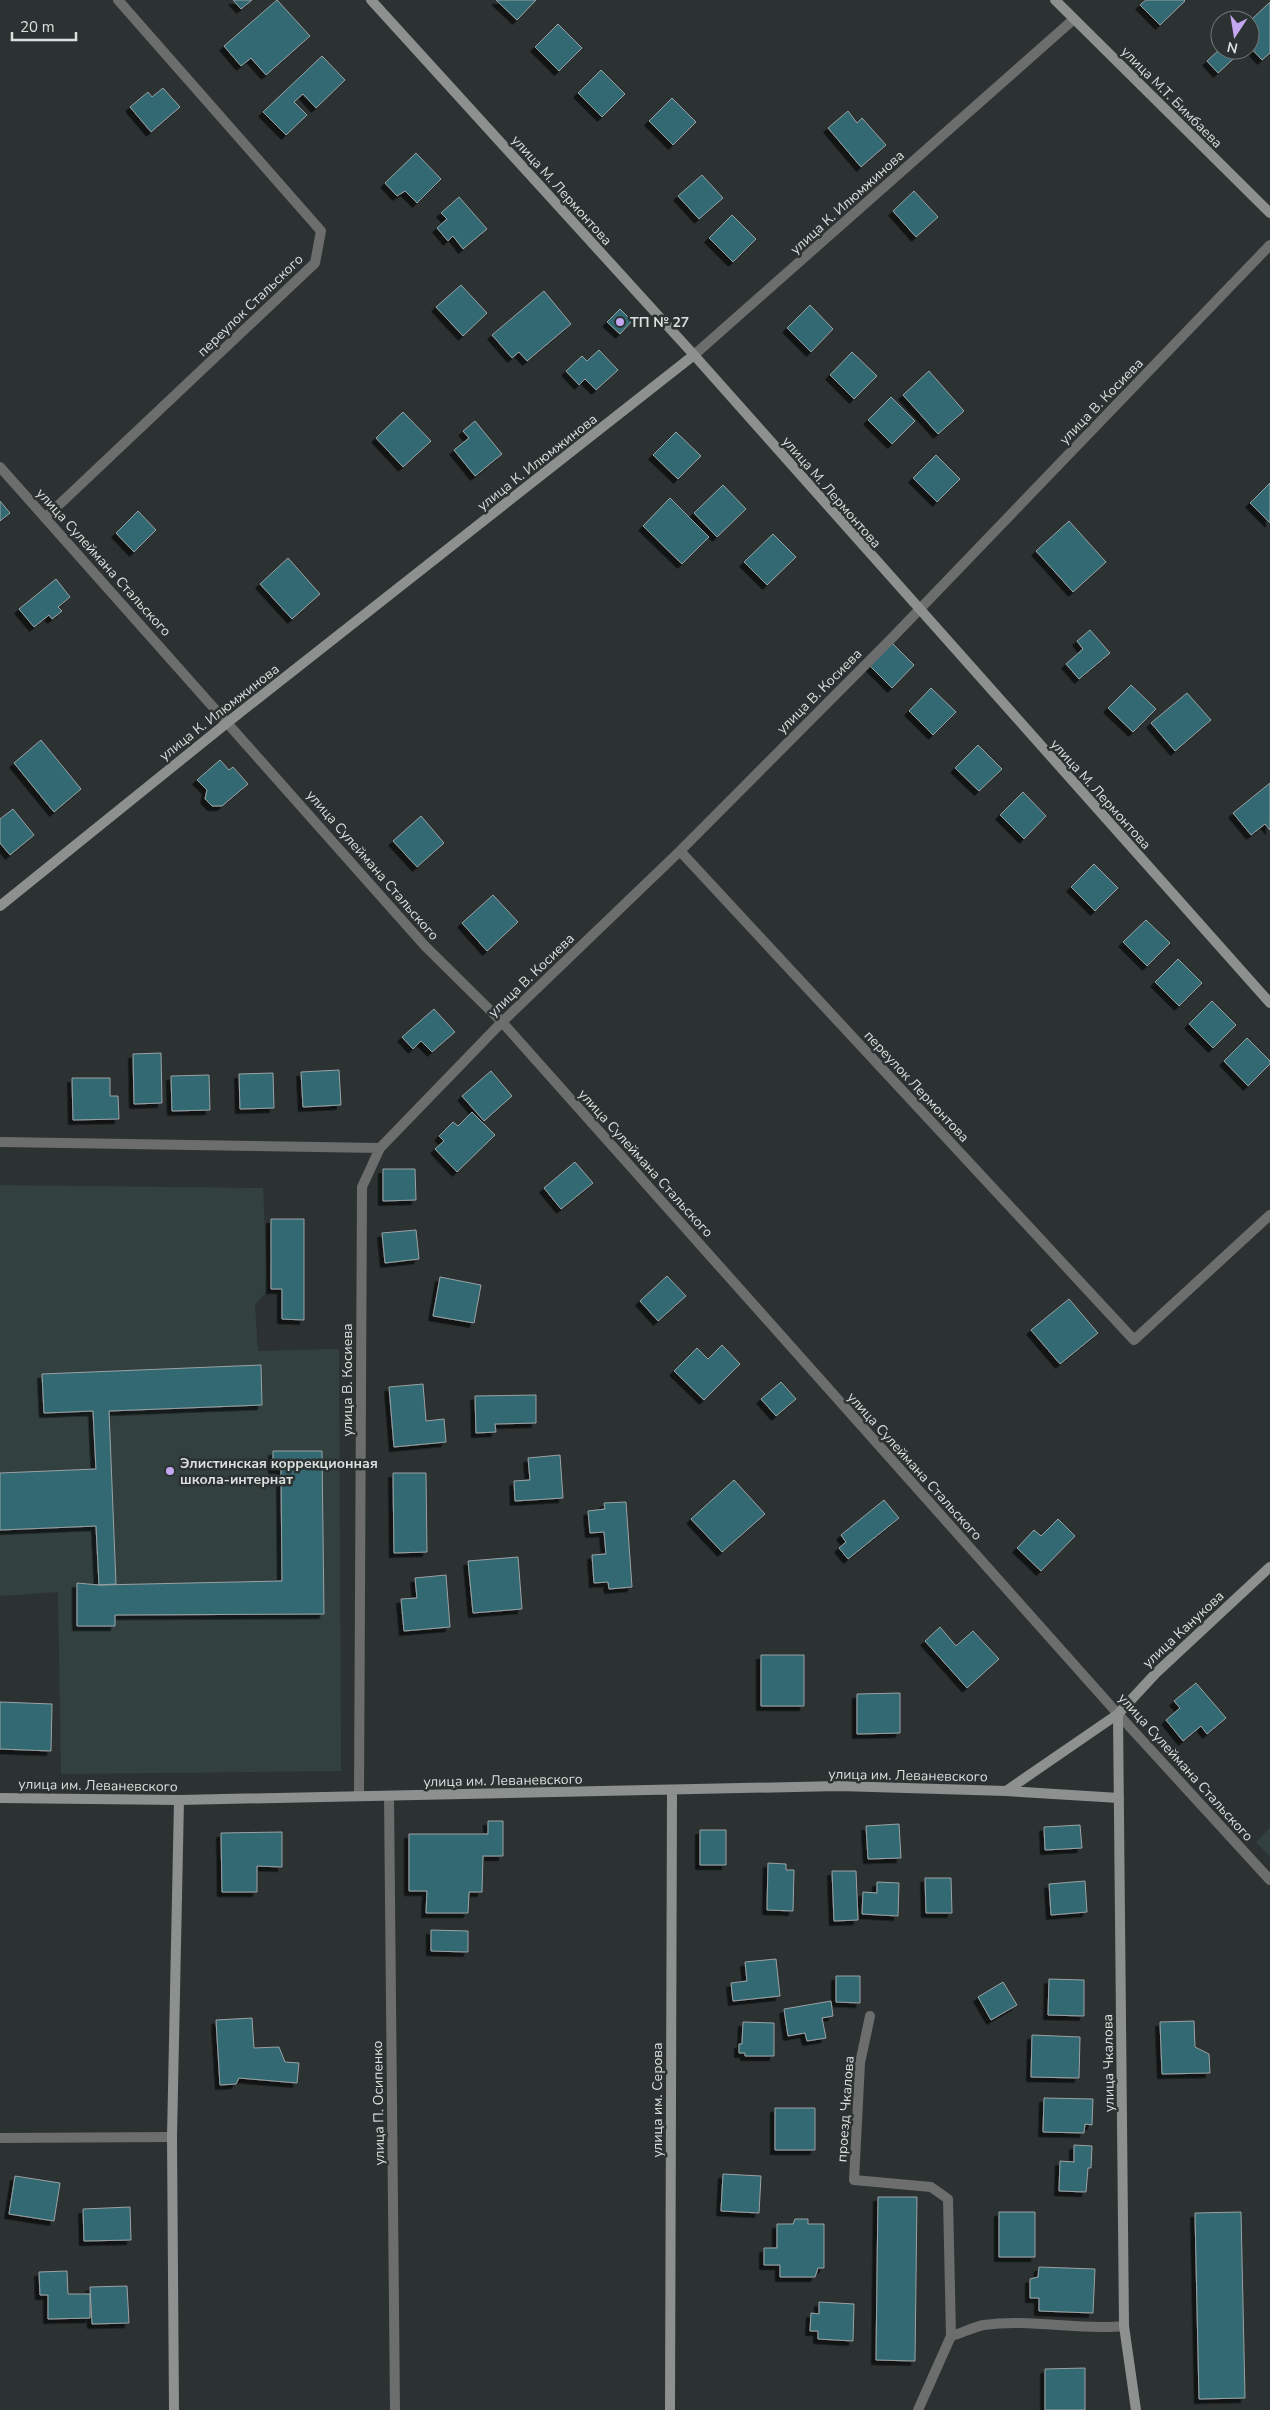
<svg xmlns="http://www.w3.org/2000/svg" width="1270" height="2410" font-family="'Nunito Sans',sans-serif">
	<defs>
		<filter id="shadow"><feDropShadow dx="-4.5" dy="4.5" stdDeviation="0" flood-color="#0009"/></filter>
	</defs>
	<rect width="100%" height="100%" fill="#2c3232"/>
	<path fill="#32403f" d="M0,1185L263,1188L268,1290L255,1305L258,1351L339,1349L341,1771L61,1774L58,1592L0,1596Z
		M1270,1828V1857L1256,1842Z"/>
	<path fill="#316973" stroke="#9ba2a4" filter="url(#shadow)" d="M233,0H252L241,9Z
		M277,0L310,36L266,75L251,58L241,66L224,46Z
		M496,0H536L517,20Z
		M1146,0H1184L1185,1L1160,25L1140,5Z
		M1270,2V53L1262,60L1250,47V21Z
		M558,24L582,48L559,71L535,47Z
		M1220,49L1243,50L1218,73L1207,61Z
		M322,56L345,80L316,108L303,94L294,102L307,115L286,135L263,112Z
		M601,70L625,94L602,117L578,93Z
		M163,88L180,107L151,132L130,107L148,92L152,97Z
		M672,98L696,122L673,145L649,121Z
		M848,111L857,123L862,118L886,145L861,167L828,128Z
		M416,153L441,179L417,203L405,191L397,196L385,183Z
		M702,175L723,198L699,219L678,196Z
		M914,191L938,217L916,237L893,211Z
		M459,197L487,229L463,249L453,236L448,241L437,228L447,219L441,213Z
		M732,215L756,239L733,262L709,238Z
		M461,285L487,313L463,336L436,307Z
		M544,291L571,324L527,361L519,352L512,358L492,335Z
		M810,305L833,329L811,352L787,328Z
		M620,309L632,321L620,334L607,322Z
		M599,350L618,370L596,390L585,379L579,385L566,371L582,356L587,361Z
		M852,352L877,376L854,399L830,375Z
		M929,371L964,411L938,434L903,395Z
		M891,397L915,421L892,444L868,420Z
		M403,412L431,441L403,467L376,438Z
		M475,421L502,454L475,476L454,450L469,438L463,431Z
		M676,432L701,456L678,479L653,455Z
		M936,455L960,479L937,502L913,478Z
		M1270,483V523L1250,503Z
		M723,485L746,509L717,537L694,513Z
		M670,498L709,537L682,564L643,526Z
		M0,501L10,513L0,521Z
		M138,511L156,530L134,552L116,533Z
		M1069,521L1106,562L1073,592L1036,551Z
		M773,534L796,557L767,585L744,562Z
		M288,558L320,594L292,619L260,584Z
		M56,579L70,597L58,607L62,611L52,619L49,615L34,627L19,609Z
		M1090,630L1110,653L1079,679L1066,664L1083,649L1077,641Z
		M890,641L914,665L892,688L868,664Z
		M1131,685L1156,709L1133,732L1108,708Z
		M931,688L956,712L933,735L909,711Z
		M1187,693L1211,720L1175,751L1151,723Z
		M41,740L81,789L54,812L14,763Z
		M978,745L1002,769L979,791L955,768Z
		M220,760L229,770L233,767L248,784L222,806H212L205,799L207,790L197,780Z
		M1270,783V830L1265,824L1251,835L1233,813Z
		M1023,792L1046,816L1024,839L1000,815Z
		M13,809L34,835L10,855L0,843V819Z
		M421,816L444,843L417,867L393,841Z
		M1094,864L1118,888L1095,911L1071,887Z
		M493,895L518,922L487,951L462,923Z
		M1146,920L1170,943L1147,966L1123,942Z
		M1178,959L1202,983L1179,1006L1155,982Z
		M1212,1001L1236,1025L1213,1048L1189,1024Z
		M434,1009L455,1032L432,1052L421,1041L413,1049L402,1037Z
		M1247,1038L1270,1061V1064L1248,1086L1224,1061Z
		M161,1053L162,1103L134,1104L133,1054Z
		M339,1070L341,1105L303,1107L301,1072Z
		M491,1071L512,1096L484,1121L462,1096Z
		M273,1073L274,1108L240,1109L239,1074Z
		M209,1075L210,1110L172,1111L171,1076Z
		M72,1078H110V1096H118L119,1119L73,1120Z
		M472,1112L495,1135L457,1172L435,1149L444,1141L439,1136L453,1122L458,1126Z
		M575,1162L593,1183L561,1209L544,1188Z
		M383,1169H415L416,1200L383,1201Z
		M271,1219H304V1320L282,1319V1289H271Z
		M416,1230L419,1259L385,1263L382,1233Z
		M667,1276L686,1296L658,1321L640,1301Z
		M440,1277L481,1285L474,1323L433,1316Z
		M1069,1299L1098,1333L1060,1364L1031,1330Z
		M722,1345L740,1364L704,1400L674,1371L697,1348L708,1359Z
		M261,1365L262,1405L109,1411L116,1584L99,1585L96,1526L0,1530V1473L96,1469L93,1411L44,1413L42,1374Z
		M781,1382L796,1399L776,1416L761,1399Z
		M423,1384L426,1421L444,1419L446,1442L394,1447L389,1387Z
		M536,1395V1423L495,1424L496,1432L476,1433L475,1396Z
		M273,1451H322L324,1614L115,1615V1626H77V1583L99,1585L282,1581L281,1469H273Z
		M560,1455L563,1498L515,1501L514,1481L530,1480L528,1458Z
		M393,1473H426L427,1552L394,1553Z
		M734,1480L765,1514L722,1552L691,1519Z
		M884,1500L899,1518L848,1559L839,1548L846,1542L841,1535Z
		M626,1502L632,1587L609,1589L608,1582L594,1583L592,1555L606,1554L604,1532L590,1533L588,1511L605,1509L604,1503Z
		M1058,1519L1075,1536L1041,1571L1017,1548L1034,1530L1041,1536Z
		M518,1557L522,1609L473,1613L468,1561Z
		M446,1575L450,1627L404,1631L401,1599L417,1598L415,1578Z
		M940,1627L956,1646L973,1631L999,1659L967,1688L925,1641Z
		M761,1655H804V1706H761Z
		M1196,1683L1226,1718L1207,1734L1201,1726L1183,1741L1166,1720L1180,1708L1174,1701Z
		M900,1693V1733L857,1734V1694Z
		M0,1702L52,1704L51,1751L0,1749Z
		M488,1821H503V1856H483L482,1892H469L468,1913H426L427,1891H409V1834H488Z
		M899,1824L901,1858L868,1859L866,1826Z
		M1080,1825L1082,1848L1045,1850L1044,1827Z
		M700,1830H726V1865H700Z
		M282,1832V1867L257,1866V1892H222L221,1833Z
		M768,1863L786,1864V1870H794L793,1911L767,1910Z
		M832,1871H856L858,1920L834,1921Z
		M925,1878H951L952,1913H926Z
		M1085,1881L1087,1912L1051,1915L1049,1884Z
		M877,1882L899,1883L898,1916L862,1914L863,1892L877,1893Z
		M431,1930L468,1931V1952L431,1951Z
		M776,1959L780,1996L733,2001L731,1983L747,1981L745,1962Z
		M836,1976H860V2003L836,2002Z
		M1049,1979L1084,1980V2016L1048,2015Z
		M1003,1982L1017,2005L991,2020L978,1997Z
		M831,2001L833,2016L822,2018L826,2038L807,2041L805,2033L788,2036L784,2009Z
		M252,2018L254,2048L279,2047L285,2062L299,2063L297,2083L239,2078L236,2084L220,2085L216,2020Z
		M1194,2021L1195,2047L1209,2054L1210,2073L1162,2074L1160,2022Z
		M743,2022L774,2023V2056H745V2053H739V2044H742Z
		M1032,2035L1080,2037L1079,2078L1031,2077Z
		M1044,2098L1093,2099L1092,2125L1085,2124L1084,2133L1043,2132Z
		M775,2108H815V2150H775Z
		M1074,2145L1092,2146L1091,2168H1088L1086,2192L1059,2191L1060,2161L1074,2162Z
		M723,2174L761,2176L759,2213L721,2211Z
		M15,2176L60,2183L54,2221L9,2214Z
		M878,2197H917L915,2361L876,2360Z
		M130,2207L131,2240L84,2241L83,2209Z
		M999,2212H1035V2257H999Z
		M1241,2212L1245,2398L1199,2399L1195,2213Z
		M795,2219H808V2224H824V2268H818L815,2277H780V2265H764V2248H777V2224H793Z
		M1039,2267L1095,2269L1093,2313L1039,2311V2298H1030V2279L1038,2277Z
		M67,2271L68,2294H90V2318L48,2319V2295H40L39,2272Z
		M127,2286L129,2323L92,2324L90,2287Z
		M819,2302L854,2304L853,2341L818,2339V2331H810L811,2313L819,2314Z
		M1085,2368V2410H1045V2369Z"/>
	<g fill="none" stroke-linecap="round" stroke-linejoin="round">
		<path stroke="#6b6e6d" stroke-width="10" d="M694,355L1074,19
			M0,467L425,946L502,1022L1118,1714L1270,1880
			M45,518L315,263L321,231L118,0
			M680,851L1134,1340L1270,1215
			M0,1142L380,1148
			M359,1796L362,1187L380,1148L502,1022L680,851L892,638L1270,245
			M389,1796L395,2410
			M870,2016L860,2063L854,2180L931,2187L948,2199L951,2336L918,2410
			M0,2138L172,2137
			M951,2336C962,2333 973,2327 984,2325C1030,2318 1078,2331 1124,2326"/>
		<path stroke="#8c908e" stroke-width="10" d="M371,0L694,355L1270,1003
			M1055,0L1270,213
			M0,906L228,722L694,355
			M1118,1714L1124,2326L1136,2410
			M1006,1791L1118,1714L1156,1673L1270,1567
			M0,1798L179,1800L839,1786L1006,1791L1119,1798
			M174,2410L172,2137L179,1800
			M670,2410L672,1791"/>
	</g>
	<g fill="#c4a7f1" stroke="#2c3232" stroke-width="2">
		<circle cx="620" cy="322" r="5"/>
		<circle cx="170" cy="1471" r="5"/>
	</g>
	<g text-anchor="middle" stroke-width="5" stroke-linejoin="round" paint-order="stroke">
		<g font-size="14" fill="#dbdfde" stroke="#2c3232">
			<text transform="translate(1172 97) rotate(45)" y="5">улица М.Т. Бимбаева</text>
			<text transform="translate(562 190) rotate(48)" y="5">улица М. Лермонтова</text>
			<text transform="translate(847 202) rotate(-42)" y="5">улица К. Илюмжинова</text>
			<text transform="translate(250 305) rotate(-44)" y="5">переулок Стальского</text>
			<text transform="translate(1101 401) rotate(-46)" y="5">улица В. Косиева</text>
			<text transform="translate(537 462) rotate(-38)" y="5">улица К. Илюмжинова</text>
			<text transform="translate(832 492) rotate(49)" y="5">улица М. Лермонтова</text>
			<text transform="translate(104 562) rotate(48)" y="5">улица Сулеймана Стальского</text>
			<text transform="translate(819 691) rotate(-45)" y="5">улица В. Косиева</text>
			<text transform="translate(219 712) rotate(-38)" y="5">улица К. Илюмжинова</text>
			<text transform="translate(1101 794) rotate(48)" y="5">улица М. Лермонтова</text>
			<text transform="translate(373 865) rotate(49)" y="5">улица Сулеймана Стальского</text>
			<text transform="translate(531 975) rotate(-44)" y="5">улица В. Косиева</text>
			<text transform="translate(917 1086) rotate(47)" y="5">переулок Лермонтова</text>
			<text transform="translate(646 1163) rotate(48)" y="5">улица Сулеймана Стальского</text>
			<text transform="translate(347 1380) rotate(-90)" y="5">улица В. Косиева</text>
			<text transform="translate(915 1466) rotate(48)" y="5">улица Сулеймана Стальского</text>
			<text transform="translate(1183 1629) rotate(-43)" y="5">улица Канукова</text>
			<text transform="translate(1186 1767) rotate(48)" y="5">улица Сулеймана Стальского</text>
			<text transform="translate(908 1775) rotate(1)" y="5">улица им. Леваневского</text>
			<text transform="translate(503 1780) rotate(-1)" y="5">улица им. Леваневского</text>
			<text transform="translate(98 1785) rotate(1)" y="5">улица им. Леваневского</text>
			<text transform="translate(1108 2063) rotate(-91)" y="5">улица Чкалова</text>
			<text transform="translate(657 2100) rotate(-90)" y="5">улица им. Серова</text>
			<text transform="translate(378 2103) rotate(-91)" y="5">улица П. Осипенко</text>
			<text transform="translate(845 2109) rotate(-86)" y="5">проезд Чкалова</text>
		</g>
		<g font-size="14" font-weight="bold" fill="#dbdfde" stroke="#2c3232" text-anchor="start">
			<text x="630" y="327">ТП № 27</text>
			<text x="180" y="1468">Элистинская коррекционная<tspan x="180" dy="16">школа-интернат</tspan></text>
		</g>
	</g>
	<g transform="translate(1235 35) rotate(192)"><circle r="24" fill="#2c3232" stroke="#727777"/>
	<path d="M0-4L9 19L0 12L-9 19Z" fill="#c4a7f1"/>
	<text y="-8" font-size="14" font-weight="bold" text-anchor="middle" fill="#dbdfde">N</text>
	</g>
	<path d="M12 32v8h64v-8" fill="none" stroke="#dbdfde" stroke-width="2.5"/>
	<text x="20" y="32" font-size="15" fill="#dbdfde" stroke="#2c3232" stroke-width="4" paint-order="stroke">20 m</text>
</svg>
